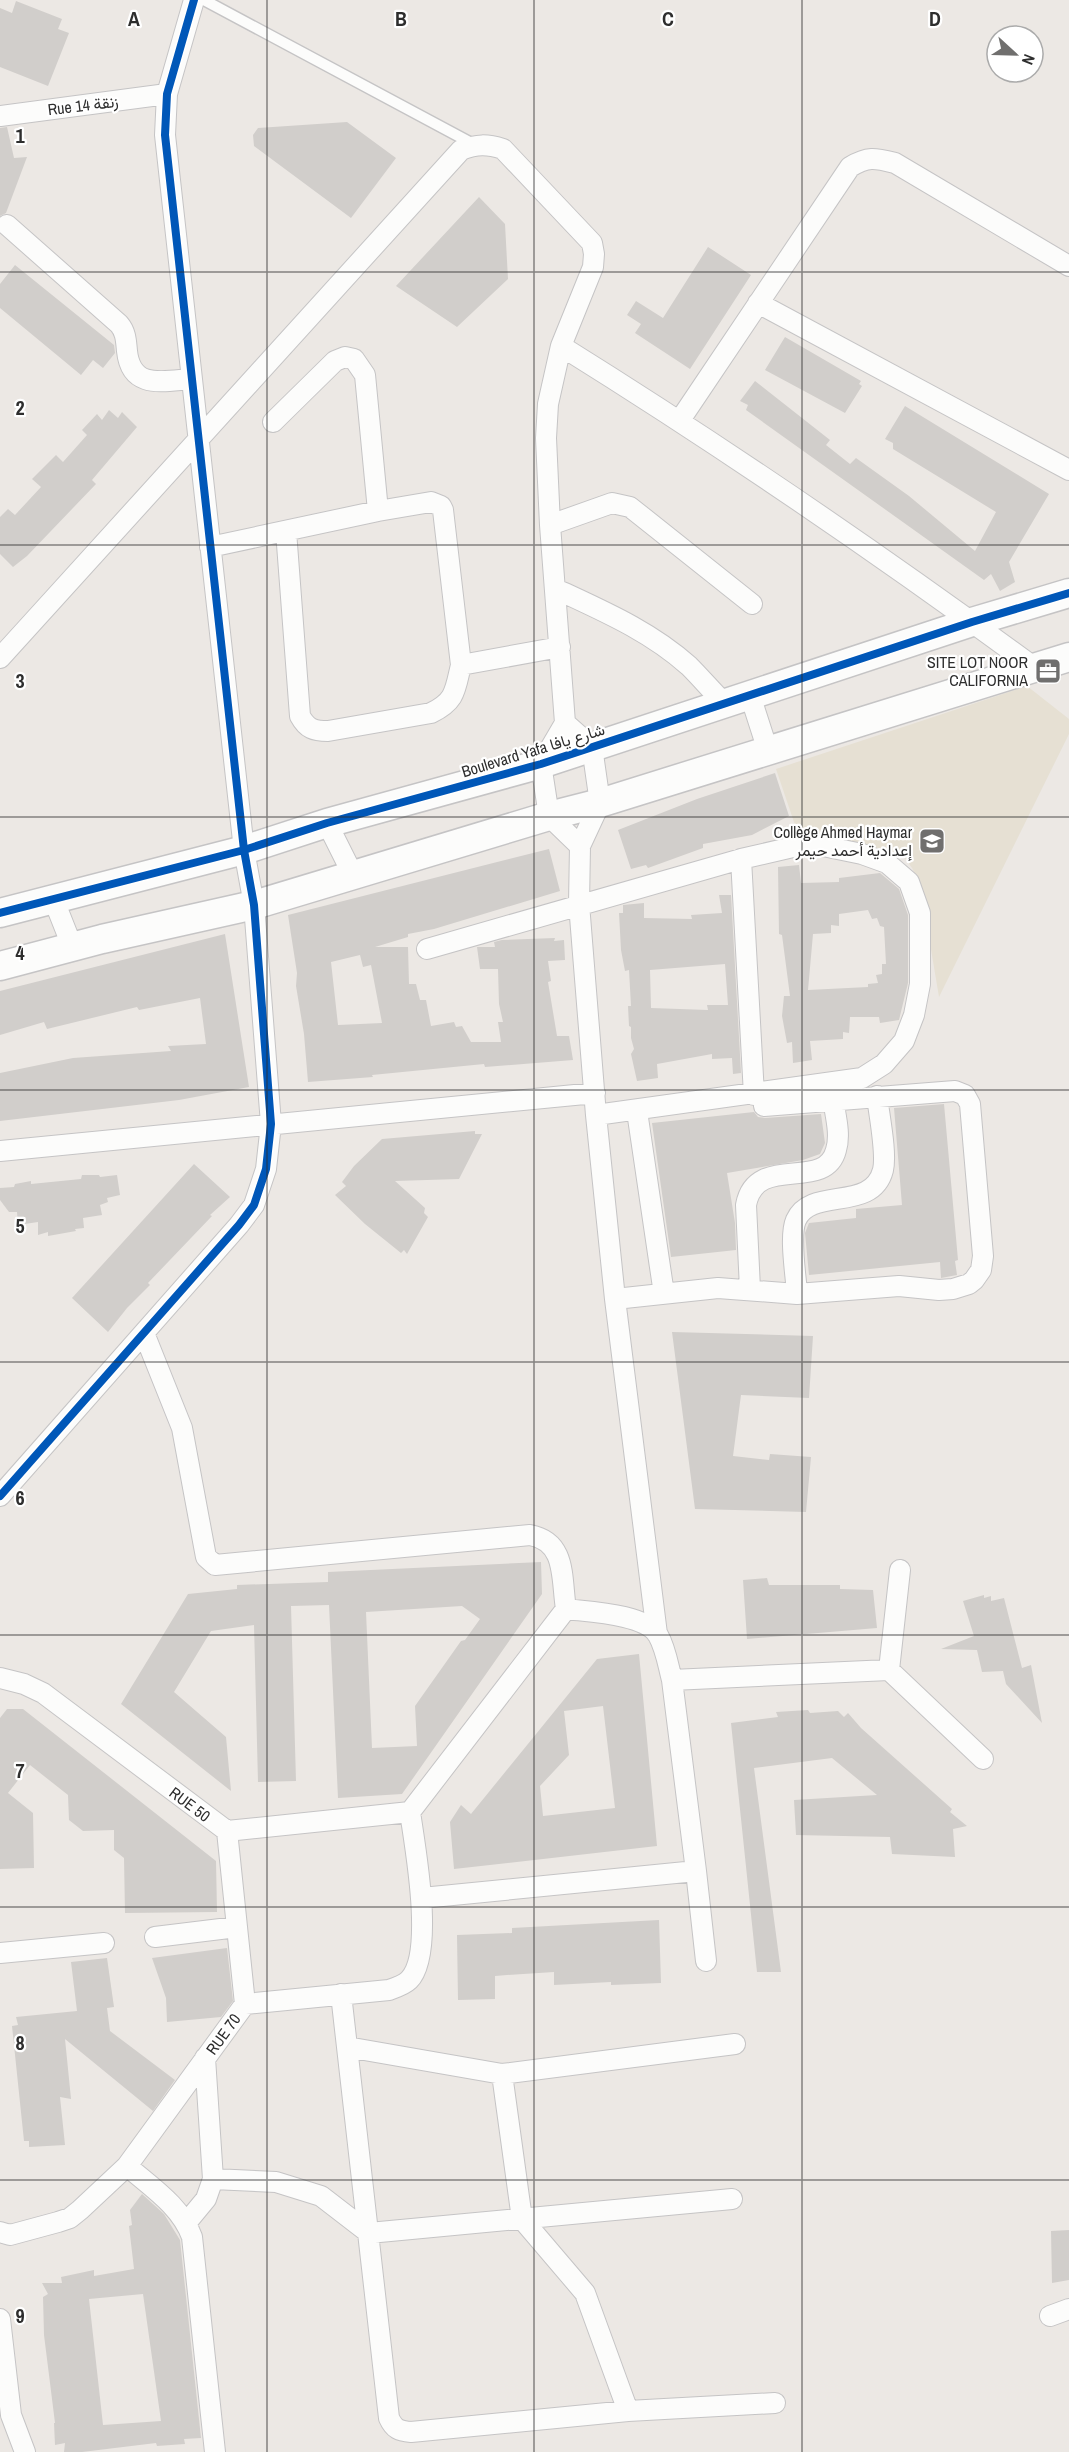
<svg xmlns="http://www.w3.org/2000/svg" width="1069" height="2452" font-family="'Archivo Narrow',Vazirmatn,sans-serif">
	<rect width="100%" height="100%" fill="#ece8e4"/>
	<path fill="#e6e0d3" d="M1027,686L1069,719V734L939,997L920,884L912,868L902,854L796,828L776,769Z"/>
	<path fill="#d1cecb" fill-rule="evenodd" d="M16,1L62,19L58,29L69,33L48,86L0,67V8L12,13Z
		M347,122L396,158L351,218L254,146L253,135L258,128Z
		M7,127L14,158L27,157L6,213L0,216V128Z
		M479,197L505,224L508,279L457,327L396,286Z
		M708,247L751,275L690,369L635,333L641,324L627,315L636,301L663,318Z
		M15,265L114,345L115,353L103,368L93,360L81,375L0,308V284Z
		M785,337L861,381L859,384L862,386L845,413L765,370Z
		M755,381L830,440L826,445L850,464L856,458L909,496L975,551L996,512L893,449V443L885,439L905,406L1049,494L1009,562L1015,582L1000,591L991,574L984,580L746,410L748,405L740,401Z
		M109,410L118,418L122,412L137,427L92,480L96,484L27,556L13,567L0,554V517L8,509L15,515L41,487L32,479L56,455L63,462L87,435L82,430L97,414L102,420Z
		M775,773L789,816L752,835L703,844V848L648,868L646,865L631,869L618,830L697,799Z
		M549,849L560,891L434,929L408,934V937L375,947H408L409,984H416L420,1000H426L431,1026L454,1022L456,1027L462,1026L471,1042H501L498,1022H503L499,1004L498,969H480L477,947H495L494,942L502,940L555,938L554,941L564,940L565,960L548,961L551,981L548,982L557,1036H569L573,1060L485,1067L484,1064L372,1075L373,1077L308,1082L304,1034L296,986L297,973L288,915ZM360,955L363,967L371,965L382,1023L338,1025L331,962Z
		M799,865L801,883L839,882V878L880,873L899,889L908,915V983L899,1020L880,1023L879,1017H850L849,1033L843,1032V1039L810,1041L812,1060L793,1063L792,1042L787,1043L782,1016L784,996H790L782,935L779,934L778,867ZM868,910L872,919L877,918L880,926L884,927L886,964H882V974L876,975L878,983L868,984V987L808,990L813,934L831,933V925L839,926V914Z
		M719,895H731L741,1073L733,1074L732,1058L712,1059V1054L657,1064L658,1078L637,1081L631,1054L634,1049L631,1038V1027L629,1026L628,1006H631L629,970L625,971L621,950L619,913H623V905L644,903V918L692,919L691,915L722,913ZM725,964L728,1005H707L708,1010L651,1008L650,970Z
		M225,934L249,1087L179,1100L0,1121V1073L73,1058L171,1051L168,1046L206,1044L200,998L139,1010L137,1007L47,1029L44,1022L0,1035V991Z
		M944,1104L958,1260L955,1261L957,1275L941,1278L940,1262L809,1275L805,1233L809,1223L856,1218V1209L902,1205L894,1108Z
		M754,1112L758,1117L765,1118L821,1114L825,1143L820,1154L803,1160L727,1173L735,1223L736,1250L671,1257L652,1123Z
		M475,1131V1134H482L459,1179L395,1181L425,1208L424,1213L428,1217L407,1254L404,1250L401,1253L365,1224L335,1195L346,1186L342,1182L354,1166L382,1139Z
		M194,1164L230,1197L210,1215L212,1216L148,1283L150,1285L127,1308L108,1332L72,1298Z
		M82,1175H99L100,1177L117,1175L120,1195L107,1198L108,1202L100,1205L102,1215L83,1218L84,1228L75,1229L76,1231L48,1236V1232L38,1235V1222L18,1225L17,1212H9L0,1200V1188L14,1187L15,1184L31,1181V1184L81,1179Z
		M672,1332L813,1336L809,1398L741,1395L733,1456L769,1460L770,1454L811,1457L806,1512L695,1509Z
		M541,1562L542,1594L402,1794L338,1798L329,1605L291,1606L296,1781L258,1782L254,1625L211,1631L174,1692L226,1737L231,1791L121,1704L188,1594L237,1589V1585L328,1582V1572ZM462,1606L480,1619L465,1640L461,1641L415,1706L417,1746L372,1748L366,1612Z
		M767,1578L769,1585H840V1589L873,1590L877,1628L747,1639L743,1580Z
		M984,1595V1598L991,1596V1601L1004,1598L1022,1668L1031,1665L1042,1723L1006,1684L1003,1671L982,1672L977,1650L941,1649L974,1636L963,1601Z
		M639,1654L657,1846L454,1869L450,1822L461,1805L471,1814L597,1659ZM603,1706L615,1808L543,1816L540,1786L569,1755L564,1711Z
		M7,1709H23L216,1861L217,1912L125,1913L124,1858L114,1850V1830L83,1831L69,1820L68,1795L30,1765L8,1793L33,1813L34,1868L0,1869V1718Z
		M808,1710L810,1713L838,1711L844,1717L848,1713L861,1728L952,1809L950,1812L967,1826L953,1829L955,1857L892,1854L890,1837L796,1835L794,1800L877,1795L832,1758L754,1768L781,1972H757L731,1723L778,1717L776,1712Z
		M659,1920L661,1983L611,1985V1982L554,1985V1972L507,1975L495,1976V1999L458,2000L457,1935L512,1933V1928Z
		M227,1948L233,2001L221,2017L167,2022L166,1998L152,1958Z
		M107,1958L114,2007L107,2008L110,2031L175,2080L153,2111L65,2039L71,2099L60,2097L65,2145L29,2147V2141H24L12,2026L18,2025L16,2017L77,2011L71,1962Z
		M142,2194L164,2214L180,2240L201,2438L184,2439L185,2444L157,2446L156,2443L82,2452H64L65,2443L55,2445L54,2423H55L44,2335L43,2297L48,2294L42,2283H62L61,2277L94,2270V2276L134,2269L129,2226L132,2225L130,2210ZM143,2294L161,2421L103,2425L89,2299Z
		M1069,2230V2280L1052,2283L1051,2231Z"/>
	<g fill="none" stroke-linecap="round" stroke-linejoin="round">
		<defs>
			<path id="lane" d="M204,0L475,145"/>
			<path id="street" d="M0,116L167,94
				M7,225L119,324C126,332 126,341 127,351C131,390 163,381 191,379
				M758,303L1069,470
				M680,420L850,167C868,156 875,158 895,163L1069,266
				M273,422L335,361L345,357L354,359L365,375L378,511
				M550,525L612,503L630,507L752,604
				M286,531L300,716C307,729 314,731 328,731L431,713C456,701 455,690 461,665
				M210,547L378,511L431,502L441,506L443,510L461,665L560,647
				M556,589C603,611 650,631 689,666C701,678 712,691 724,703
				M0,658L461,150C477,144 487,144 503,149L592,243L594,254L593,267L561,346
				M750,695L768,751
				M565,723L592,747L600,803L580,846L579,904L596,1115L615,1299L657,1634
				M327,823L353,875
				M580,846L549,816L541,764L565,723L550,525L546,438L548,404L561,346C723,447 881,555 1035,668
				M741,859L754,1095
				M53,898L72,946
				M427,949L741,859L793,847L823,846L862,854L887,863L909,882L920,913V984L914,1015L904,1041L884,1064L862,1078L596,1115
				M638,1118L664,1294
				M0,1151L595,1093
				M750,1289L746,1205C756,1152 825,1193 836,1150C841,1134 835,1114 833,1099
				M797,1294C796,1275 789,1236 796,1220C811,1186 872,1213 883,1170C887,1153 879,1115 877,1096
				M615,1299L718,1288L797,1294L899,1286L939,1290L953,1289L969,1284L974,1280L981,1270L983,1256L970,1104L965,1095L955,1091L764,1106
				M144,1333L182,1428L206,1557L215,1565L530,1535C567,1542 561,1578 566,1609
				M0,1496L239,1225L254,1205L266,1169L271,1124L254,905L244,850L165,135L167,94L194,0
				M889,1670L983,1759
				M0,1678L24,1684L43,1693L227,1831L410,1812
				M672,1680L889,1670L900,1570
				M410,1812L566,1609C589,1612 645,1614 658,1635C666,1649 668,1665 672,1680L696,1871L422,1898
				M227,1831L245,2004
				M696,1871L706,1961
				M155,1937L237,1927
				M0,1953L104,1943
				M341,1994L389,2418C394,2429 399,2431 411,2432L628,2411L775,2403
				M347,2047L502,2074L735,2044
				M502,2074L522,2219L585,2293L628,2411
				M127,2166C151,2187 181,2206 192,2237L215,2452
				M213,2179L276,2182L321,2196L369,2233L732,2199
				M187,2222L206,2199L213,2179L205,2058
				M0,2232L10,2235L58,2222L70,2218L80,2210L127,2166L245,2004L389,1990C395,1988 404,1985 409,1980C435,1954 415,1847 410,1812
				M1050,2316L1069,2309
				M0,2319L11,2415L25,2452"/>
			<path id="secondary" d="M0,913L244,850L327,823L541,764L972,622L1069,593
				M0,966L102,939L254,905L549,816L600,803L1069,657"/>
		</defs>
		<use href="#lane" stroke="#c5c4c5" stroke-width="13"/>
		<use href="#street" stroke="#c5c4c5" stroke-width="22"/>
		<use href="#secondary" stroke="#c5c4c5" stroke-width="31"/>
		<use href="#lane" stroke="#fcfcfb" stroke-width="10"/>
		<use href="#street" stroke="#fcfcfb" stroke-width="20"/>
		<use href="#secondary" stroke="#fcfcfb" stroke-width="28"/>
		<defs>
			<path id="cycleway" d="M0,913L244,850L327,823L541,764L972,622L1069,593
				M0,1496L239,1225L254,1205L266,1169L271,1124L254,905L244,850L165,135L167,94L194,0"/>
		</defs>
		<use href="#cycleway" stroke="#fff" stroke-width="11"/>
		<use href="#cycleway" stroke="#0057b8" stroke-width="8"/>
	</g>
	<path fill="none" stroke="#2e2e2e" stroke-width="1.5" stroke-opacity="0.55" d="M267,0V2452M534,0V2452M802,0V2452M0,272H1069M0,545H1069M0,817H1069M0,1090H1069M0,1362H1069M0,1635H1069M0,1907H1069M0,2180H1069"/>
	<defs>
		<symbol id="office-square" viewBox="-11 -11 22 22"><rect x="-9" y="-9" width="18" height="18" rx="4" fill="#706f6e" stroke="#fff"/><path d="M-6-3h4V-5.5h4V-3h4V5H-6ZM-1-4.5V-3h2v-1.5ZM-6 0V1H6V0Z" fill="#fff"/></symbol>
		<symbol id="school-square" viewBox="-11 -11 22 22"><rect x="-9" y="-9" width="18" height="18" rx="4" fill="#706f6e" stroke="#fff"/><path d="M0-5L7-2L0 1L-7-2ZM-4 1L0 2.5L4 1V4Q0 6-4 4Z" fill="#fff"/></symbol>
	</defs>
	<g fill-rule="evenodd">
		<use href="#office-square" x="1033" y="656" width="30" height="30"/>
		<use href="#school-square" x="917" y="826" width="30" height="30"/>
	</g>
	<g text-anchor="middle" stroke-width="4.5" stroke-linejoin="round" paint-order="stroke">
		<g font-size="16" fill="#2e2e2e" stroke="#fff">
			<text transform="translate(83 105) rotate(-7)" y="6">Rue 14 زنقة</text>
			<text transform="translate(533 750) rotate(-17)" y="6">Boulevard Yafa شارع يافا</text>
			<text transform="translate(190 1804) rotate(37)" y="6">RUE 50</text>
			<text transform="translate(223 2034) rotate(-54)" y="6">RUE 70</text>
		</g>
		<g font-size="16" fill="#2e2e2e" stroke="#fff" text-anchor="end">
			<text x="1028" y="668">SITE LOT NOOR<tspan x="1028" dy="18">CALIFORNIA</tspan></text>
			<text x="912" y="838">Collège Ahmed Haymar<tspan x="912" dy="18">إعدادية أحمد حيمر</tspan></text>
		</g>
	</g>
	<g font-size="20" text-anchor="middle" font-weight="bold" fill="#2e2e2e" stroke="#fff" stroke-width="4.5" stroke-linejoin="round" paint-order="stroke">
		<text x="134" y="26">A</text>
		<text x="401" y="26">B</text>
		<text x="668" y="26">C</text>
		<text x="935" y="26">D</text>
		<text x="20" y="143">1</text>
		<text x="20" y="415">2</text>
		<text x="20" y="688">3</text>
		<text x="20" y="960">4</text>
		<text x="20" y="1233">5</text>
		<text x="20" y="1505">6</text>
		<text x="20" y="1778">7</text>
		<text x="20" y="2050">8</text>
		<text x="20" y="2323">9</text>
	</g>
	<g transform="translate(1015 54) rotate(112)"><circle r="28" fill="#ffffff" stroke="#ababab" stroke-width="1.5"/>
	<path d="M0-4.5L10 22L0 15L-10 22Z" fill="#706f6e"/>
	<text y="-9" font-size="16" font-weight="bold" text-anchor="middle" fill="#2e2e2e">N</text>
	</g>
</svg>
